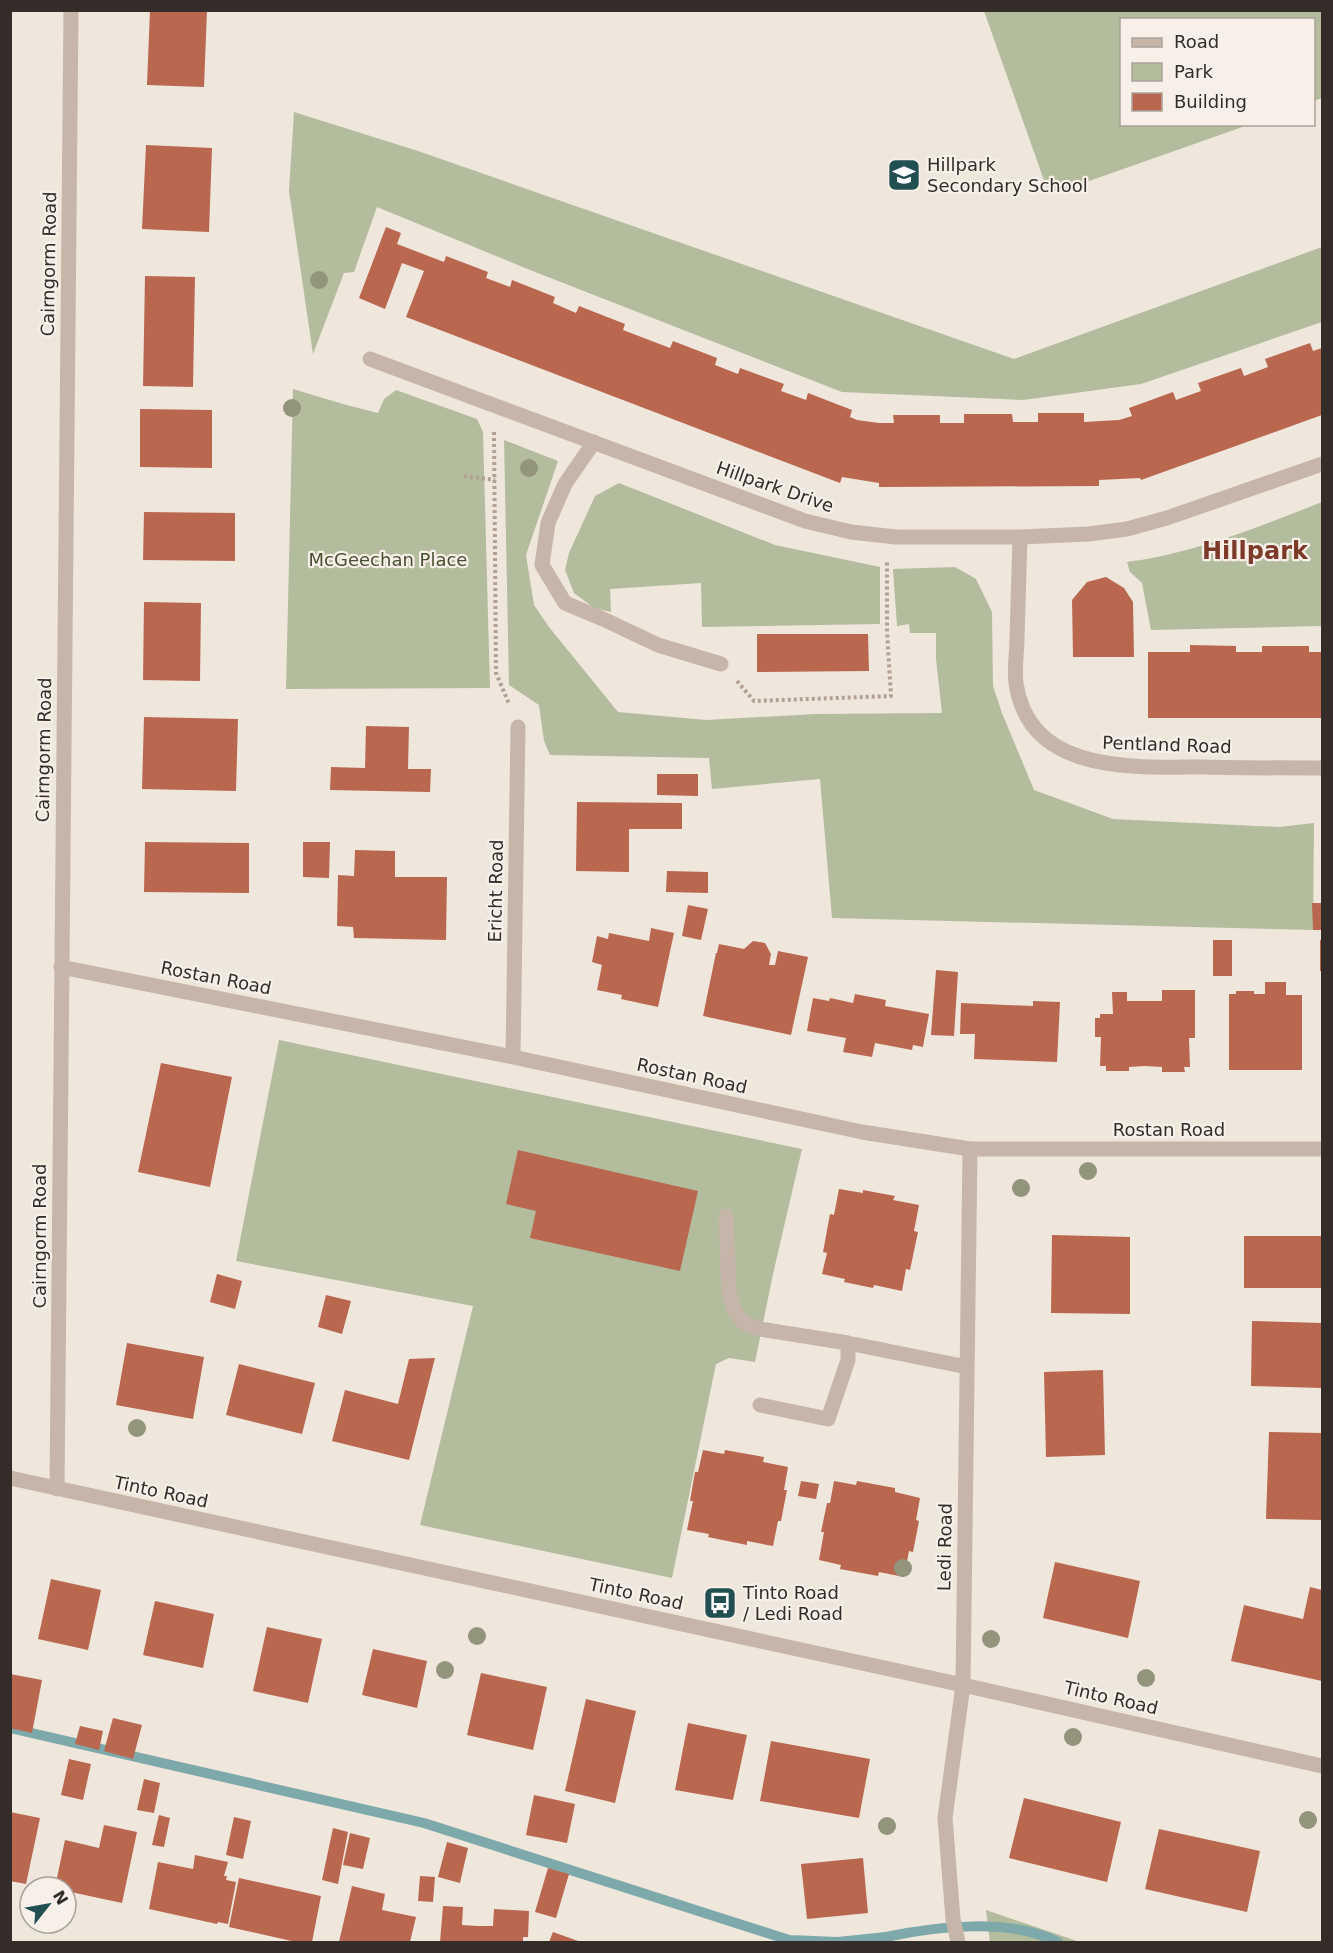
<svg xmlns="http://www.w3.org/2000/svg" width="1333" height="1953" font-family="'DejaVu Sans',sans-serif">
	<rect width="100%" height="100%" fill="#efe6dc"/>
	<path fill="#b3bd9e" d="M984,11H1322V98L1314,101V20H1122V124L1248,125L1058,192L1046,186Z
		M294,112L418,151L1014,359L1322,247V322L1141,384L1023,400L842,392L530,270L377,207L354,272L344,273L313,354L289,191Z
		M293,389L343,404L378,413L384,399L396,390L477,419L483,432L490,688L286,689Z
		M504,440L558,461L526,555L534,605L549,627L618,712L706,720L815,714L942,713L936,659V633H910L909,624L897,626L893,569L955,567L976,579L992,612L993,686L1002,713L1034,790L1113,819L1279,827L1314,823L1313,930L832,918L820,779L712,789L709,758L550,755L544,741L539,705L509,685Z
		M619,483L775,545L880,567V624L702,627L701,583L610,589L611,612L594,608L574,593L565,570L569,553L595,496Z
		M1322,502V626L1151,630L1142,583L1130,572L1127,562C1195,553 1258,527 1322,502Z
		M279,1040L802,1149L773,1274L755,1362L729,1358L716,1364L672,1578L420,1525L473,1306L236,1261Z
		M986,1910L1080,1942H990Z"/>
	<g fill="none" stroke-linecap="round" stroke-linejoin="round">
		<path stroke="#7ea9aa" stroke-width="10" d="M14,1729L424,1823L789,1940L838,1942L886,1937
			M882,1940L886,1937C937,1926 1011,1918 1058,1942"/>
	</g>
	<path fill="#ba674f" d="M150,10H207L204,87L147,85Z
		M146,145L212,148L209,232L142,229Z
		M386,227L401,233L397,244L444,262L446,256L488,272L486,278L510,287L512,280L555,297L553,303L576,313L579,306L625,324L623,330L670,348L673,341L717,358L715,365L738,374L740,368L784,384L781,391L806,400L808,393L852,410L850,417L857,420L879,423H894L893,415H940V423H964V414H1012L1013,422H1038V413H1084V422L1119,420L1132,416L1129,408L1173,392L1176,400L1201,391L1198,383L1241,368L1244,376L1268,367L1265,359L1310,343L1313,351L1322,348V415L1141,480L1140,478L1099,480V486L879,487V483L842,477L840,483L406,317L424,271L402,263L385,309L359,298Z
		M145,276L195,277L193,387L143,386Z
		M140,409L212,410V468L140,467Z
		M144,512L235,513V561L143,560Z
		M1106,577L1124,588L1133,602L1134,657H1073L1072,600L1087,582Z
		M144,602L201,603L200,681L143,680Z
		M757,634H868L869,671L757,672Z
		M1190,645L1236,646V652H1262V646H1309V652H1322V718H1148V652H1190Z
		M144,717L238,719L236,791L142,789Z
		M366,726L409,727L408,769H431L430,792L330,790L331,767L365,768Z
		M657,774H698V796L657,795Z
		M577,802L682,803V829H629V872L576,871Z
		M145,842L249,843V893L144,892Z
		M303,842H330L329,878L303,877Z
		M355,850L395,851V877H447L446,940L354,938L353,927L337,926L338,875L354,876Z
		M667,871L708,872V893L666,892Z
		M1312,903H1322V930H1313Z
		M688,905L708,909L701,940L682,936Z
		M651,928L674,933L658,1007L621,999L622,995L597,990L602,965L592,962L597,936L608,939L609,933L649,941Z
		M1213,940H1232V976H1213Z
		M1320,940H1322V971H1320Z
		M753,941L765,943L771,954L769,965H775L778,951L808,957L791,1035L703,1016L716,953H717L719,944L744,949Z
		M936,970L958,972L954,1036L931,1035Z
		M1265,982H1286V995H1302V1070H1229V994H1236V991H1254V994H1265Z
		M1162,990H1195V1038H1189L1190,1067H1184L1185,1072H1162V1067L1145,1066L1129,1067V1071H1106V1066H1100L1101,1037H1095V1018H1100V1014H1113L1112,992H1127V1001H1162Z
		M855,994L886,1000L885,1006L929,1014L923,1047L913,1045L912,1050L875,1043L872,1057L843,1052L846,1038L807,1031L813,998L829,1001L830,998L853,1003Z
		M1033,1001L1060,1002L1057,1062L974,1059L975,1034H960L961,1003L1033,1006Z
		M161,1063L232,1077L210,1187L138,1172Z
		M518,1150L698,1191L680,1271L530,1238L536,1211L506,1204Z
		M839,1189L863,1193V1190L895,1196L893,1200L919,1205L914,1231L918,1232L910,1270L906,1269L902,1291L874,1285L873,1288L844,1282L845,1279L822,1274L827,1253L823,1252L830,1214L834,1215Z
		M1052,1235L1130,1237V1314L1051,1313Z
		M1244,1236H1322V1288H1244Z
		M217,1274L242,1281L235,1309L210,1302Z
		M326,1295L351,1301L342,1334L318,1327Z
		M1252,1321L1322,1323V1388L1251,1386Z
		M127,1343L204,1357L193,1419L116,1405Z
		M435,1358L409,1460L332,1441L345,1390L398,1404L409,1359Z
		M239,1364L315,1383L302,1434L226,1415Z
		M1103,1370L1105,1455L1046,1457L1044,1372Z
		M1269,1432L1322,1433V1520L1266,1519Z
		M703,1450L724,1454L725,1450L764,1457L763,1462L788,1467L784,1490H787L781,1521H778L773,1546L747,1541V1545L708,1537L709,1534L687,1530L693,1501H690L695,1472H698Z
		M801,1481L819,1484L816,1499L798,1496Z
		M834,1481L856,1485L857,1481L895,1488V1492L920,1498L916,1520L919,1521L913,1552L909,1551L904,1577L879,1572L878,1576L840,1569L841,1565L819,1560L824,1532H821L827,1503H830Z
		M1055,1562L1140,1581L1128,1638L1043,1618Z
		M51,1579L101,1590L88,1650L38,1639Z
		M1310,1587L1322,1590V1681L1231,1661L1244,1605L1303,1619Z
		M155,1601L214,1614L203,1668L143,1655Z
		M267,1627L322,1639L308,1703L253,1691Z
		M373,1649L427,1661L417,1708L362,1695Z
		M481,1673L547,1687L533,1750L467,1735Z
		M10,1674L42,1680L32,1733L10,1728Z
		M586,1699L636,1711L615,1803L565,1791Z
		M113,1718L142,1725L133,1759L104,1751Z
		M688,1723L747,1735L733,1800L675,1790Z
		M80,1726L103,1731L99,1750L75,1744Z
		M771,1741L870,1759L859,1818L760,1801Z
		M69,1759L91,1764L83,1800L61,1795Z
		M144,1779L160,1783L154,1813L137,1810Z
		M534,1795L575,1804L567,1843L526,1835Z
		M1024,1798L1121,1822L1107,1882L1009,1858Z
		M10,1812L40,1818L26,1884L10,1881Z
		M159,1815L170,1818L164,1847L152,1845Z
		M234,1817L251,1821L243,1859L226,1855Z
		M104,1825L137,1832L122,1903L66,1891V1887H55L65,1840L99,1848Z
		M333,1828L348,1832L338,1884L322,1880Z
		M1159,1829L1260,1851L1247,1912L1145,1889Z
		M350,1833L370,1838L363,1869L343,1865Z
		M447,1842L468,1848L460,1883L438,1877Z
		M195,1855L228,1862L224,1876H227L226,1880L236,1882L228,1924L218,1922L217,1924L149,1909L158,1862L193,1869Z
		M863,1858L868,1913L807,1919L801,1864Z
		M548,1868L569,1874L556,1918L535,1912Z
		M420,1876L435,1877L433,1902L418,1901Z
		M239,1878L321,1896L312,1942H296L229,1927Z
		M352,1886L385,1894L382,1910L416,1917L410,1942H339Z
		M443,1906L463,1907L462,1925L477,1926H493L494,1909L529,1911L528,1937H523V1942H440Z
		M553,1932L581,1942H549Z"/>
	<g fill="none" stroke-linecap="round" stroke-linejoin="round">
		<path stroke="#b2a094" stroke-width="4" stroke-dasharray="3 3" stroke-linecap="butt" d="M494,432L496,673L509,704
			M464,476L495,480
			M737,681L754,701L891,696L887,631V561"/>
		<path stroke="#c6b6a9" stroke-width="15" d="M370,359L805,521L851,532L896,537H1020L1089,534L1127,529L1167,518L1322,464
			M594,442L565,484L548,523L542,565L565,603L603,619L658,645L721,664
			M1020,537C1019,571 1018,604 1017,638C1017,652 1014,669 1016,683C1029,775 1135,767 1204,767C1243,768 1283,768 1322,768
			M61,967L513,1057L862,1132L970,1149H1322
			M513,1057L518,727
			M726,1216L729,1292L735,1312L744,1323L760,1329L848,1343L967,1367
			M760,1405L828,1419L848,1360V1343
			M10,1478L963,1685L1322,1766
			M57,1489L71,10
			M958,1942L953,1919L945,1818L963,1685L970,1149"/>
	</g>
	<g fill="#92947c">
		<circle cx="319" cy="280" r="9"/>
		<circle cx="292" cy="408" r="9"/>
		<circle cx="529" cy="468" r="9"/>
		<circle cx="1088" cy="1171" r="9"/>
		<circle cx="1021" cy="1188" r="9"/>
		<circle cx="137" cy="1428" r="9"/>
		<circle cx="903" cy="1568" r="9"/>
		<circle cx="477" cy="1636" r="9"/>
		<circle cx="991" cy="1639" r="9"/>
		<circle cx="445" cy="1670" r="9"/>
		<circle cx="1146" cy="1678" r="9"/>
		<circle cx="1073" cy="1737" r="9"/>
		<circle cx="1308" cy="1820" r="9"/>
		<circle cx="887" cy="1826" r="9"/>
	</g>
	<defs>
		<symbol id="school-square" viewBox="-11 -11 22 22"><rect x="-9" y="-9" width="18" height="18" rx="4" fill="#225052" stroke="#f8f0e8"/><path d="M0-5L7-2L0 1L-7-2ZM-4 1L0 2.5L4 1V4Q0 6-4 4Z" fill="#fff"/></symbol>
		<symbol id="bus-square" viewBox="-11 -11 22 22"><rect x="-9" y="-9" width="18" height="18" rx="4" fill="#225052" stroke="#f8f0e8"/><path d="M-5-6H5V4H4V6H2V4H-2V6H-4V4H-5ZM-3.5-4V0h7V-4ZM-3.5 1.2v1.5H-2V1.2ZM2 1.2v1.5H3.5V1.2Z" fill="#fff"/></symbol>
	</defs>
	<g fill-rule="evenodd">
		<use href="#school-square" x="885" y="156" width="38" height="38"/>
		<use href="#bus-square" x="701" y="1584" width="38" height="38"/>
	</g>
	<g text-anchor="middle" stroke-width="4.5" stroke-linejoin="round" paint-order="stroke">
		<g font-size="18" fill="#342c28" stroke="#f8f0e8" text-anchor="start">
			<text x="927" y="171">Hillpark<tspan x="927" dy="21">Secondary School</tspan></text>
			<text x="743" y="1599">Tinto Road<tspan x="743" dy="21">/ Ledi Road</tspan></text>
		</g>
		<g font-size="18" fill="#342c28" stroke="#f8f0e8">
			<text transform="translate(49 264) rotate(-89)" y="6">Cairngorm Road</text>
			<text transform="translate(775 487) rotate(19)" y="6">Hillpark Drive</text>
			<text transform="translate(1167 745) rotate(2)" y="6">Pentland Road</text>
			<text transform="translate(44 750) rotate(-89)" y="6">Cairngorm Road</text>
			<text transform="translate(496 891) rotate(-89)" y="6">Ericht Road</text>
			<text transform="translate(216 978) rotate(11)" y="6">Rostan Road</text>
			<text transform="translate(692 1076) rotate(12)" y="6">Rostan Road</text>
			<text x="1169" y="1136">Rostan Road</text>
			<text transform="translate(40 1236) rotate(-90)" y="6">Cairngorm Road</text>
			<text transform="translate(161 1492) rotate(12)" y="6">Tinto Road</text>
			<text transform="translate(945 1547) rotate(-89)" y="6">Ledi Road</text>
			<text transform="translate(636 1594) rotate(12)" y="6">Tinto Road</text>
			<text transform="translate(1111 1698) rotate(13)" y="6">Tinto Road</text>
		</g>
		<g font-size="18" fill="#45502e" stroke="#f8f0e8">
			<text x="388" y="566">McGeechan Place</text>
		</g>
		<g font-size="24" font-weight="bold" fill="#7c3b29" stroke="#f8f0e8">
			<text x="1255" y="559">Hillpark</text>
		</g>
	</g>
	<rect width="1333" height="1953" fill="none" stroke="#342c28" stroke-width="24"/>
	<rect x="1120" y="18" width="195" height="108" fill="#f8f0e8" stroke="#aaa29b" stroke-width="1.5"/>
	<rect x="1132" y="38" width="30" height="9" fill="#c6b6a9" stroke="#aaa29b" stroke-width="1.5"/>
	<text x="1174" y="48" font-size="18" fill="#342c28">Road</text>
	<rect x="1132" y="63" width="30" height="18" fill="#b3bd9e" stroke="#aaa29b" stroke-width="1.5"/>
	<text x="1174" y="78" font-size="18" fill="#342c28">Park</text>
	<rect x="1132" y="93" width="30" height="18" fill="#ba674f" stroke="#aaa29b" stroke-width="1.5"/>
	<text x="1174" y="108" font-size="18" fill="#342c28">Building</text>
	<g transform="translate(48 1905) rotate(59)"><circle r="28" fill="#f8f0e8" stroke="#aaa29b" stroke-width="1.5"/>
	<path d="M0-4.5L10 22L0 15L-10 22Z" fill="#225052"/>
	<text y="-9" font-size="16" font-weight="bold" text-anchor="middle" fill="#342c28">N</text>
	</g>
</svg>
